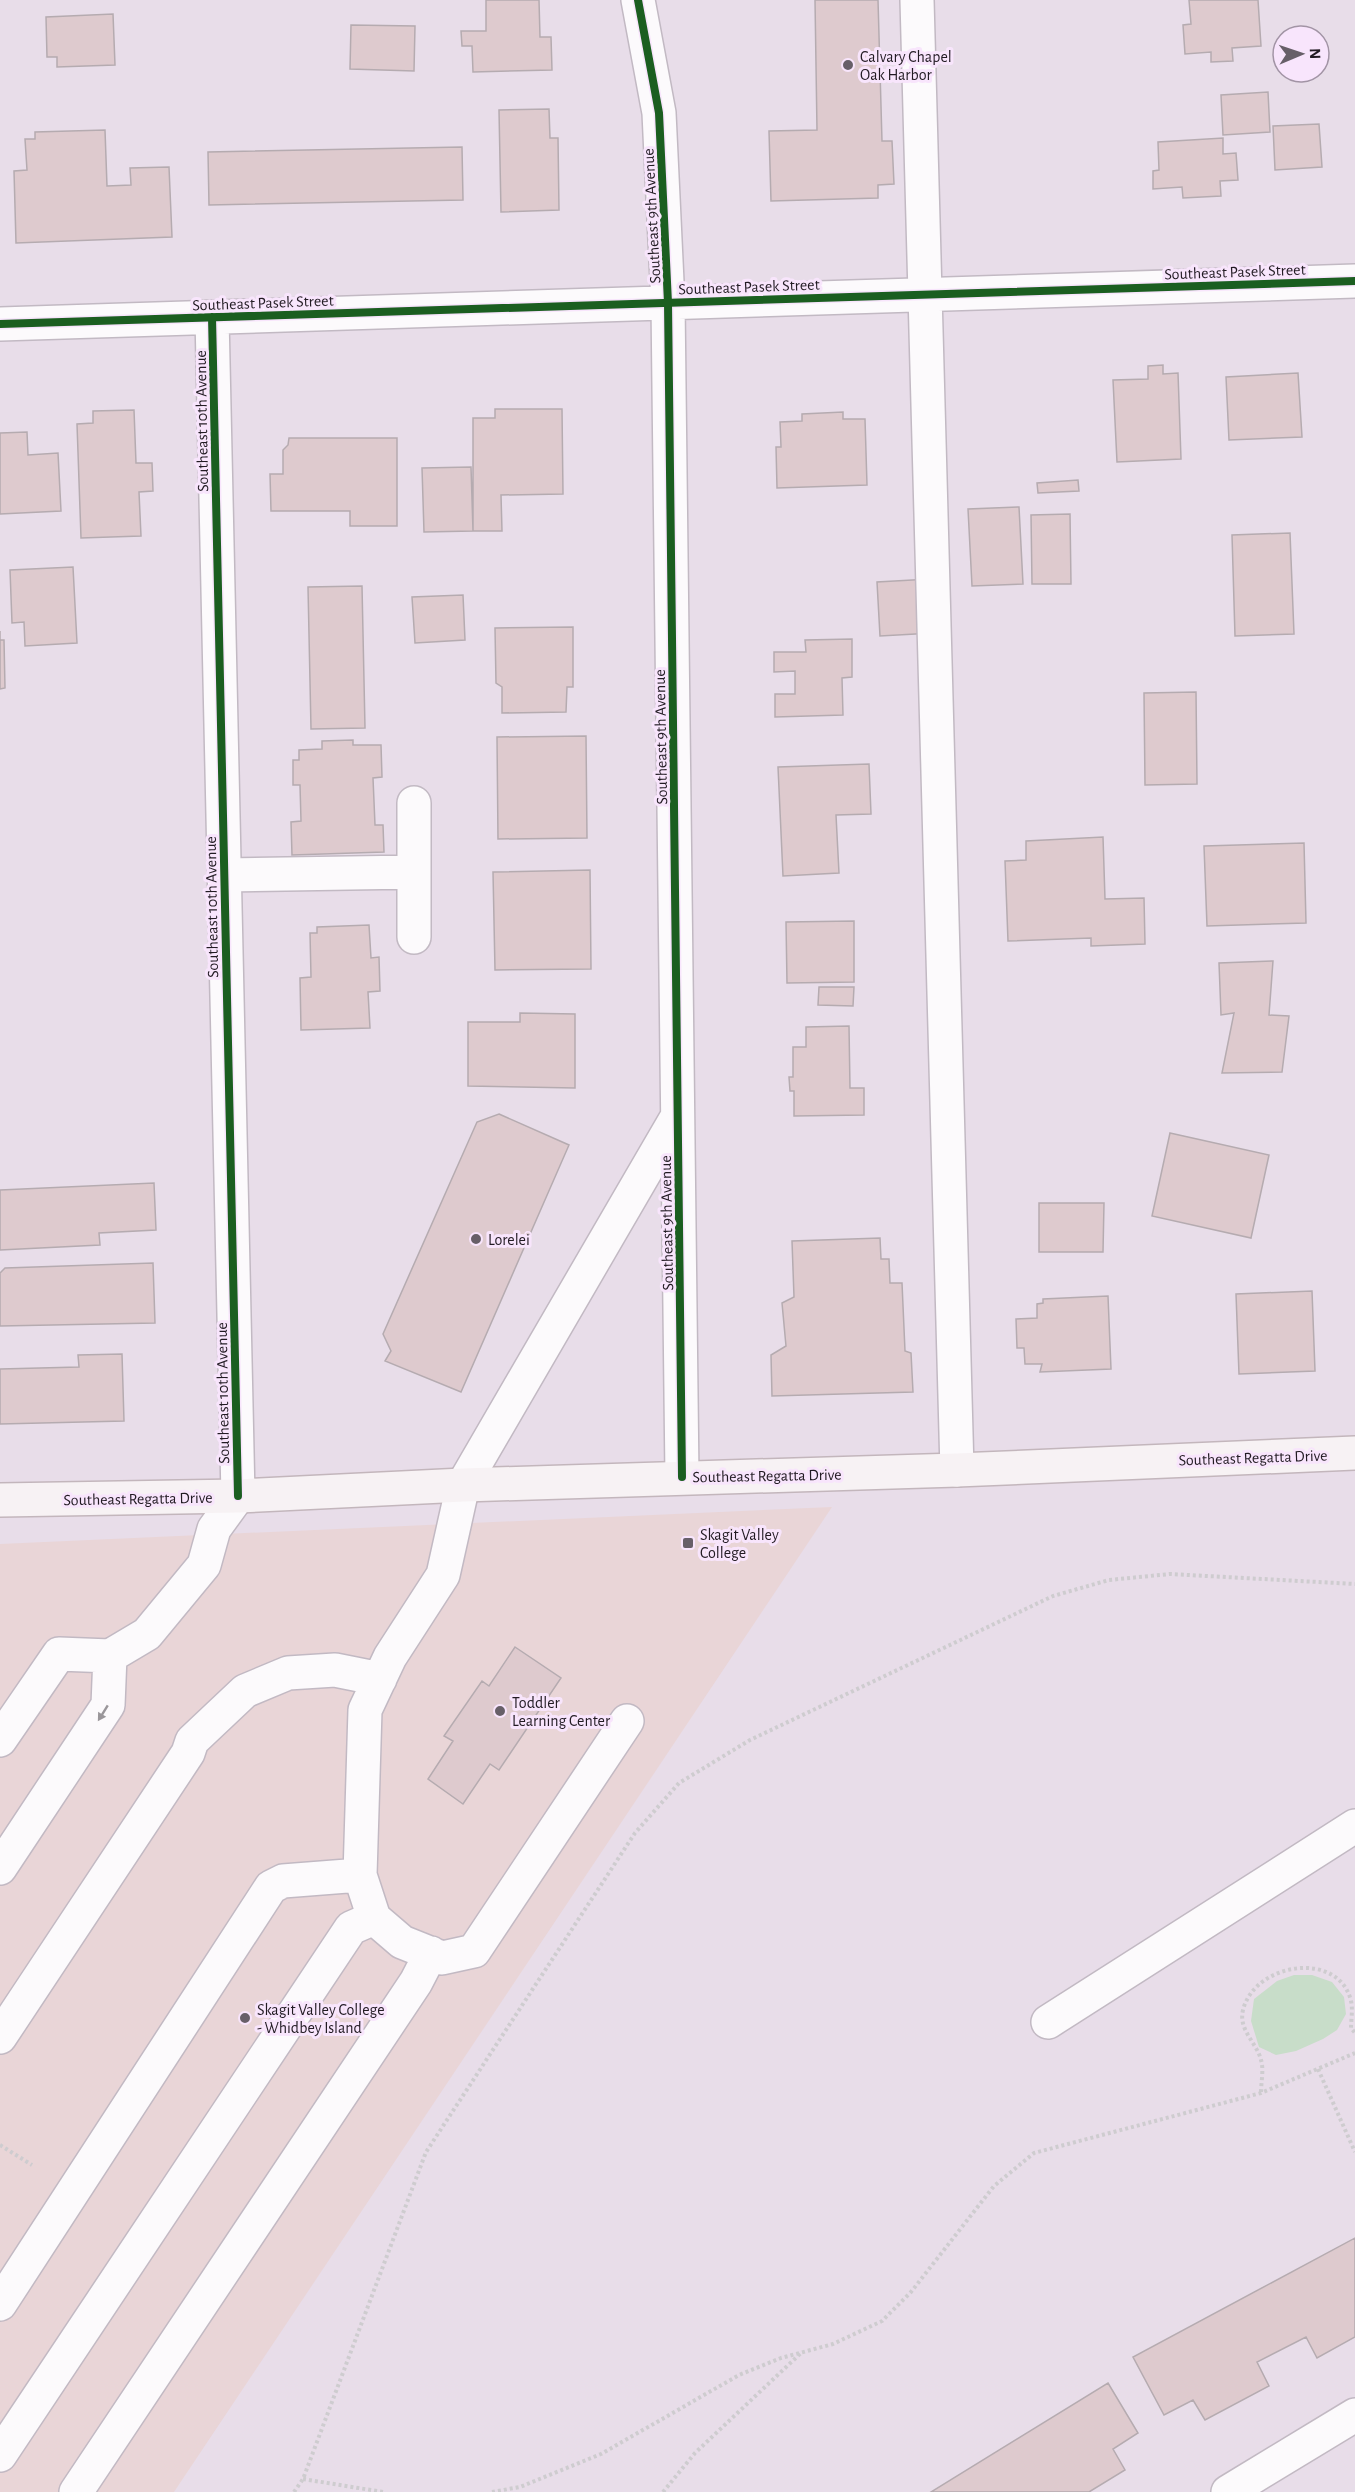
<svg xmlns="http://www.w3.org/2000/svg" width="1355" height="2492" font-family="'Alegreya Sans',sans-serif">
	<rect width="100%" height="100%" fill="#e8dde9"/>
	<path fill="#e9d5d7" d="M832,1507L174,2492H0V1544Z"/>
	<path fill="#c8ddc9" d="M1294,1975H1312L1332,1982L1344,1997L1346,2014L1337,2030L1323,2039L1296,2051L1276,2055L1259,2047L1251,2021L1254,1999L1277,1981Z"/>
	<path fill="#decace" stroke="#b5abb0" stroke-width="1.5" d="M486,0H539L540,37H551L552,70L473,72L472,46H462L461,31H486Z
		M815,0H878L882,141H892L894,184L878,185V198L771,201L769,131L817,130Z
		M1189,0H1258L1261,46L1232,48L1233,61L1211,62V52L1185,54L1183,25L1191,24Z
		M113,14L115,65L57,67V57H47L46,17Z
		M351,25L415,26L414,71L350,69Z
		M1268,92L1270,132L1223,135L1221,95Z
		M549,109L550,138H558L559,210L501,212L499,110Z
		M1319,124L1322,167L1275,170L1273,126Z
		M105,130L107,186L131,185L130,168L169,167L172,237L16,243L14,171L27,170L25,139H35V132Z
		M1223,138V154L1236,153L1238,180L1220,181L1221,196L1183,198L1182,187L1153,189V171L1159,170L1158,142Z
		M462,147L463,200L209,205L208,152Z
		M1163,365V374L1178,373L1181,459L1117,462L1113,380L1148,379V366Z
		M1298,373L1302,437L1229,440L1226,377Z
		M495,409H562L563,494L501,495L502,531H473V418H495Z
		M134,410L136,463H152L153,491L139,492L141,536L81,538L77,424L93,423V411Z
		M843,412V419H865L867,485L777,488L776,447H781L780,422L802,421V414Z
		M27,432L28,455L58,453L61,511L0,514V433Z
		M289,438H397V526H350V511H271L270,474H283V450L288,445Z
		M471,467L473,531L424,532L422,468Z
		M1078,480L1079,491L1038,493L1037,483Z
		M1019,507L1023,584L972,586L968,509Z
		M1070,514L1071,584H1032L1031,515Z
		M1290,533L1294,634L1235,636L1232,535Z
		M73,567L77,643L25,646L24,622L12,623L10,570Z
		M930,579L933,633L880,636L877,582Z
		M362,586L365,728L311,729L308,587Z
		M463,595L465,640L415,643L412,597Z
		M573,627V687H567L566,712L502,713V687L496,683L495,628Z
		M0,631V640H4L5,688L0,689Z
		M852,639V677L842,678L843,715L775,717V694H795V671L774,672V652H806L805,640Z
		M1196,692L1197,784L1145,785L1144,693Z
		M586,736L587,838L498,839L497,737Z
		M353,740V745H381L382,777L373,778L375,825H383L384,852L292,855L291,822L301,821L300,785H293V760H299V750L322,749V741Z
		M869,764L871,814L836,815L839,873L783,876L778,767Z
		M1103,837L1105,899L1144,898L1145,944L1091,946V938L1008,941L1005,861L1026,860V841Z
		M1304,843L1306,923L1207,926L1204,846Z
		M590,870L591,969L495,970L493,872Z
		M854,921V982L787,983L786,922Z
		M369,925L371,958L379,957L380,991L368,992L370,1028L301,1030L300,978L311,977L310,933H317V927Z
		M1273,961L1269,1015L1289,1016L1282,1072L1222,1073L1234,1013L1221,1015L1219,963Z
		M819,987H854L853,1006L818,1005Z
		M520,1013L575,1014V1088L468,1086V1022H520Z
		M849,1026L850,1088H864V1115L794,1116V1091H790L789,1077H793V1047H806V1027Z
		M499,1114L569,1145L461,1392L385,1361L391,1351L383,1334L477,1122Z
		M1170,1133L1269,1155L1251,1238L1152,1216Z
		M154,1183L156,1230L99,1233L100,1245L0,1250V1190Z
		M1039,1203H1104L1103,1252H1039Z
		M880,1238L881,1259H889L890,1283H902L905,1351L911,1353L913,1392L772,1396L771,1355L786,1346L782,1303L794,1297L792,1241Z
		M153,1263L155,1323L0,1326V1273L5,1268Z
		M1312,1291L1315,1371L1239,1374L1236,1294Z
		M1108,1296L1111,1369L1040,1372L1042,1364H1025L1024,1348H1017L1016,1319L1037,1318V1304L1043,1303V1299Z
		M122,1354L124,1421L0,1424V1369L79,1367L78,1355Z
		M515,1647L561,1678L499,1770L490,1764L463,1804L428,1779L453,1741L444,1736L482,1681L489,1686Z
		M1355,2238V2337L1317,2358L1306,2337L1257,2362L1269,2386L1205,2420L1193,2400L1164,2415L1133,2357Z
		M1108,2383L1138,2433L1113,2449L1125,2470L1089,2492H931Z"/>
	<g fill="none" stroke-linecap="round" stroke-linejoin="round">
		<defs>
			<path id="minor" d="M638,0L659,113L668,303L682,1477
				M917,0L957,1470
				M0,324L1355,281
				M414,803V937
				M224,875L414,872
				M627,1721L474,1951L442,1958L402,1942L374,1918L360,1875L365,1710L390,1657L443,1575L463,1485L677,1117
				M0,1740L59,1654L110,1656L147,1634L204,1565L214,1529L238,1496L212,317
				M0,1868L108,1705L110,1656
				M1048,2022L1355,1826
				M0,2037L188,1753L192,1741L245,1691L288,1673L335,1670L380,1679
				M0,2304L271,1887L283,1881L360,1875
				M0,2455L351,1928L374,1918
				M76,2492L416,1982L431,1953
				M1228,2492L1355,2415"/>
			<path id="major" d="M0,1500L238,1496L463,1485L957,1470L1355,1453"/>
		</defs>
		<use href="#minor" stroke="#c2b9c3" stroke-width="36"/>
		<use href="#major" stroke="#c3b6bc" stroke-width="36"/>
		<path stroke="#cecccf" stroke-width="4" stroke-dasharray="3 3" stroke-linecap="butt" d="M1318,2069L1355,2152
			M1261,2092C1261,2083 1264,2069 1261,2060C1257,2043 1238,2030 1243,2010C1255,1962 1339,1950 1351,2001C1353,2009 1351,2020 1351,2028L1355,2033
			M0,2145L32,2165
			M303,2479L383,2492
			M294,2492L303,2479L426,2152L635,1833L679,1783L750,1740L1053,1596L1109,1580L1170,1574L1355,1584
			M492,2492L520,2487L601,2454L739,2375L781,2358L833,2344L882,2321L911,2292L994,2186L1034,2153L1261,2093L1355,2053
			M663,2492L695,2453L801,2353"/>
		<use href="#minor" stroke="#fcfafc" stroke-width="33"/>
		<use href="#major" stroke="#f7f2f4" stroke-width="33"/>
		<defs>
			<path id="cycleway" d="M638,0L659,113L668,303L682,1477
				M212,317L238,1496
				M0,324L1355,281"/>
		</defs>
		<use href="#cycleway" stroke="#f8e5fc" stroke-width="11"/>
		<use href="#cycleway" stroke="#1b5e20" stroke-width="8"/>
	</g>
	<defs><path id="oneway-solid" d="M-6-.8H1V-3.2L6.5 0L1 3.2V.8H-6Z" transform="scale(1.5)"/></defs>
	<use fill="#9a969a" href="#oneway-solid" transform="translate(103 1713) rotate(122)"/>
	<g fill="#675f68" stroke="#f8e5fc" stroke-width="2">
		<circle cx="848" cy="65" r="6"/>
		<circle cx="476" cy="1239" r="6"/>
		<rect x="682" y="1537" width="12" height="12" rx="3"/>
		<circle cx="500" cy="1711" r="6"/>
		<circle cx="245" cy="2018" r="6"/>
	</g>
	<g text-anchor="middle" stroke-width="6" stroke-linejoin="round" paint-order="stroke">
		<g font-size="16" fill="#221b23" stroke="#f8e5fc" text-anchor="start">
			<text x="860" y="62">Calvary Chapel<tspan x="860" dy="18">Oak Harbor</tspan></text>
			<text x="488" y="1245">Lorelei</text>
			<text x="700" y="1540">Skagit Valley<tspan x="700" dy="18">College</tspan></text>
			<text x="512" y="1708">Toddler<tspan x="512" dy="18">Learning Center</tspan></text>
			<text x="257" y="2015">Skagit Valley College<tspan x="257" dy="18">- Whidbey Island</tspan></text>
		</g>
		<g font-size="16" fill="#221b23" stroke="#f8e5fc">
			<text transform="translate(651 216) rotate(-93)" y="6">Southeast 9th Avenue</text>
			<text transform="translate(1235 271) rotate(-2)" y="6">Southeast Pasek Street</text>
			<text transform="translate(749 286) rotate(-2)" y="6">Southeast Pasek Street</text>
			<text transform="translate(263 302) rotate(-2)" y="6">Southeast Pasek Street</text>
			<text transform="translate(201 421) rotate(-91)" y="6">Southeast 10th Avenue</text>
			<text transform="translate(660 737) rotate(-91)" y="6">Southeast 9th Avenue</text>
			<text transform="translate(211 907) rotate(-91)" y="6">Southeast 10th Avenue</text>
			<text transform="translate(666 1223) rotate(-91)" y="6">Southeast 9th Avenue</text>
			<text transform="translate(222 1393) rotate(-91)" y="6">Southeast 10th Avenue</text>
			<text transform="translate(1253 1457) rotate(-2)" y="6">Southeast Regatta Drive</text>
			<text transform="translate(767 1475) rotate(-1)" y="6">Southeast Regatta Drive</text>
			<text transform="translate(138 1498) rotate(-1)" y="6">Southeast Regatta Drive</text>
		</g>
	</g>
	<g transform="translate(1301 54) rotate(88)"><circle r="28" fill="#f8e5fc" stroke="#a294a5" stroke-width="1.5"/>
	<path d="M0-4.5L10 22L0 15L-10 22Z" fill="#675f68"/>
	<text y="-9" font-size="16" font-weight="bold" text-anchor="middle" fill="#221b23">N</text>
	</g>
</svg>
